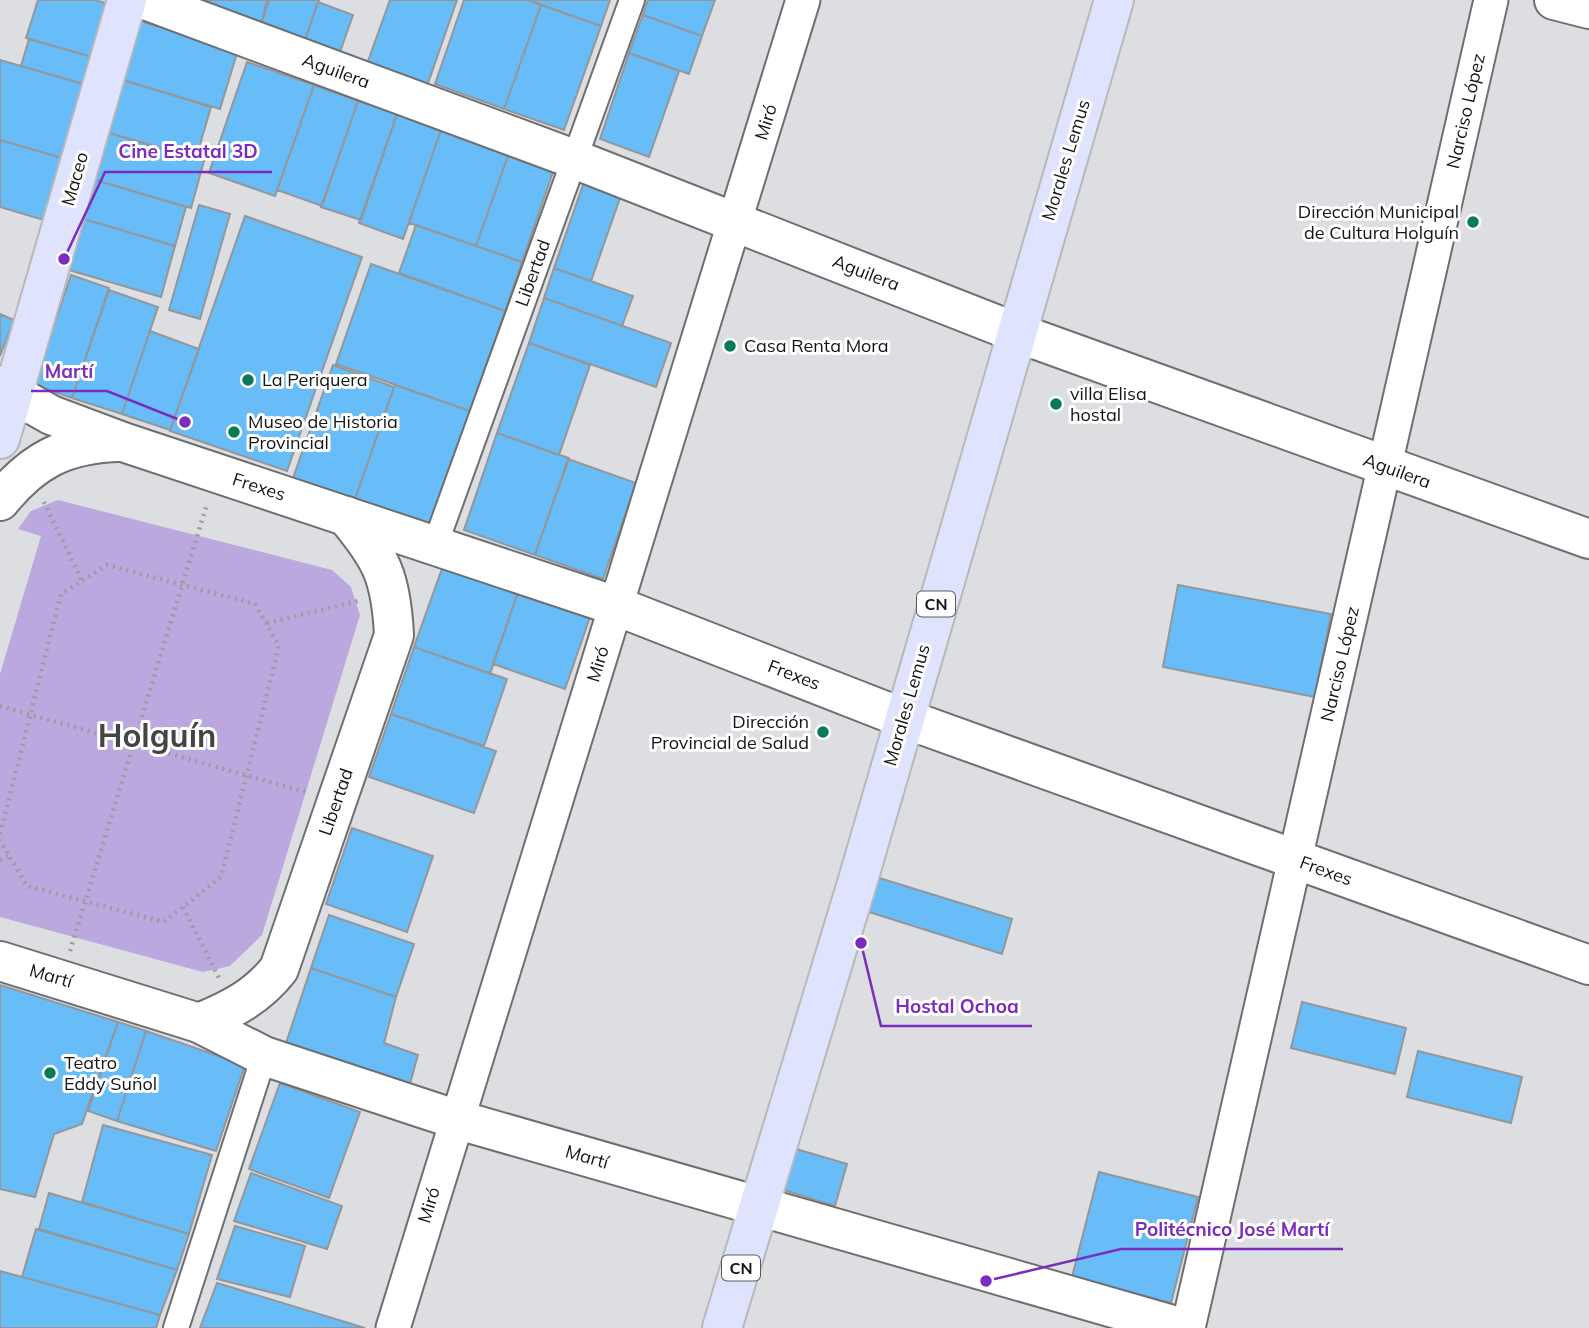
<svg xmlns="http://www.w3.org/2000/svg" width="1589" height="1328" font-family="Mulish,sans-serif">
	<rect width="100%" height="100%" fill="#dddee1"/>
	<path fill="#baa8df" d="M58,500L332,570L351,587L360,615L262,935L230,966L203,972L0,917V674L41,536L18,529L31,511Z"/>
	<path fill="#68bcf7" stroke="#949799" stroke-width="2" d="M38,0H95L110,4L95,58L26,38Z
		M200,0H267L261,24Z
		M269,0H319L305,40L261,24Z
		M390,0H457L427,86L367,64Z
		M464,0H528L541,5L504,109L435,84Z
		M528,0H610L601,26Z
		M648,0H715L702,36L643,15Z
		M318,2L353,15L340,52L305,40Z
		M541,5L601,26L564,130L504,109Z
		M643,15L702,36L689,74L629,53Z
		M140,21L238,50L220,109L123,80Z
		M29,39L95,58L87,85L21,66Z
		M629,53L679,71L649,157L600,139Z
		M0,60L83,84L62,158L0,140Z
		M247,62L314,85L275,196L209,173Z
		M123,80L211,107L196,158L109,133Z
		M314,85L358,101L322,206L277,190Z
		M358,101L397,114L361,220L321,207Z
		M397,114L441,130L403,239L359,223Z
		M441,130L509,153L476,246L409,223Z
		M109,133L204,161L191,208L95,180Z
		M0,140L62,158L44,220L0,207Z
		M509,153L554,169L522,262L476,246Z
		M95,180L186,207L175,246L84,219Z
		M584,182L621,195L591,281L554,268Z
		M199,205L230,214L200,319L169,310Z
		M245,216L362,257L287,471L170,431Z
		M84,219L175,246L161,297L69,270Z
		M416,225L522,262L505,311L399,273Z
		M371,264L505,311L470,411L336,364Z
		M554,268L633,296L622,326L544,298Z
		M71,275L109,288L72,398L34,385Z
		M109,290L158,307L122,414L72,398Z
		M544,298L671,343L656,387L529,343Z
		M0,314L14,320L0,356Z
		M150,331L199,349L170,430L122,414Z
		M529,343L590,365L559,455L497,433Z
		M333,365L394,387L354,502L292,481Z
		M395,385L470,411L429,529L354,502Z
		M497,433L569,458L535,555L464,530Z
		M568,459L636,483L603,579L535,555Z
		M444,563L519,589L490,674L414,647Z
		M1178,585L1331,614L1315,697L1163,667Z
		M519,589L591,614L565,689L493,664Z
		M414,647L507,679L484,746L391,714Z
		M391,714L496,751L474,813L369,777Z
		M352,828L433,856L407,932L326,904Z
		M876,877L1012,919L1002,954L866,911Z
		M329,915L414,944L396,997L311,968Z
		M311,968L396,997L384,1043L418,1055L409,1087L284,1049Z
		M0,985L118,1022L82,1124L54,1134L35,1197L0,1189Z
		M1302,1002L1406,1028L1395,1074L1291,1048Z
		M118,1022L146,1031L117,1121L88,1111Z
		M146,1031L245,1065L216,1151L117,1121Z
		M1418,1051L1522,1077L1511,1123L1407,1097Z
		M280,1083L360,1112L329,1198L249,1169Z
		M103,1125L212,1155L189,1234L82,1202Z
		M796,1149L847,1164L835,1206L784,1190Z
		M1099,1172L1198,1197L1171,1303L1072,1277Z
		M251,1173L342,1206L327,1249L234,1221Z
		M49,1193L189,1234L177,1270L39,1229Z
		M235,1226L305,1246L290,1297L217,1279Z
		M36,1229L177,1270L160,1315L22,1277Z
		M0,1271L22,1277L160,1315L156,1328H0Z
		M217,1283L365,1328H200Z"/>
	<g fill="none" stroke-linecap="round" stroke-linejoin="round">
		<defs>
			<path id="pedestrian" d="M435,545L632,0
				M176,1328L264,1056"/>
			<path id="minor" d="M393,1328L803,0
				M1188,1328L1491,0"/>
			<path id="tertiary" d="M1554,0L1589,9
				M1015,332L1589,539
				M199,1023C231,1010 257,997 279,969L394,635C391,577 382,559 346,516"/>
			<path id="secondary" d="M145,0L574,159L1015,332
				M0,386L51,415L123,442L616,606L903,718L1589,965
				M0,501C33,460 65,444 117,442
				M0,961L199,1023L264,1056L455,1119L1183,1328"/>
			<path id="primary" d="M0,439L127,0
				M722,1328L858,880L1114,0"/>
		</defs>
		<use href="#pedestrian" stroke="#6d6f71" stroke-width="28"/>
		<use href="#minor" stroke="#6d6f71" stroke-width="37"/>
		<use href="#tertiary" stroke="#6d6f71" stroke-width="42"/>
		<use href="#secondary" stroke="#6d6f71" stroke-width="42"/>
		<use href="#primary" stroke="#b8b8b9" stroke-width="42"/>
		<path stroke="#9b9c9e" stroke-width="4.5" stroke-dasharray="2 5" stroke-linecap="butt" d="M44,502L82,581
			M267,623L358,601
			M0,706L306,792
			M0,834L61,594L107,565L255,604L279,646L221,877L164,922L27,886L0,840
			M0,860L9,856
			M183,907L219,978
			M70,951L207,504"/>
		<use href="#pedestrian" stroke="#fff" stroke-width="24"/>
		<use href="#minor" stroke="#fff" stroke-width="33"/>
		<use href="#tertiary" stroke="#fff" stroke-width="38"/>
		<use href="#secondary" stroke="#fff" stroke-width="38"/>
		<use href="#primary" stroke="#e0e3fd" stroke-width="38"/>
	</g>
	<g fill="#077b58" stroke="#fff" stroke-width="2.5">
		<circle cx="1473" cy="222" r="7"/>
		<circle cx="730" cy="346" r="7"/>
		<circle cx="248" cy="380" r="7"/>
		<circle cx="1056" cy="404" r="7"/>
		<circle cx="234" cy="432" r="7"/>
		<circle cx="823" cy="732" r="7"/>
		<circle cx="50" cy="1073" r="7"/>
	</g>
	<g text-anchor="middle" stroke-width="6" stroke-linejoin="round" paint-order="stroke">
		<g fill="#fff" stroke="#5a5a5b" stroke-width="2">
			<rect x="917" y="591.5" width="38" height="25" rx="5"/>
			<rect x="722" y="1255.5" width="38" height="25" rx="5"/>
		</g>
		<g font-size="16" font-weight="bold" fill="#131415">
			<text x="936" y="610">CN</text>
			<text x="741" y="1274">CN</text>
		</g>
		<g font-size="18" fill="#131415" stroke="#fff">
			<text transform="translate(336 71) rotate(20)" y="6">Aguilera</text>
			<text transform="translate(1466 111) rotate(-77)" y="6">Narciso López</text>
			<text transform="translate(766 122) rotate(-73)" y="6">Miró</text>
			<text transform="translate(1066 160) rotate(-73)" y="6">Morales Lemus</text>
			<text transform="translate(75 179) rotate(-74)" y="6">Maceo</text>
			<text transform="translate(533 273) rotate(-70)" y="6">Libertad</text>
			<text transform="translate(866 273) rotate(21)" y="6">Aguilera</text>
			<text transform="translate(1397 471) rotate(20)" y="6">Aguilera</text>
			<text transform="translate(259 487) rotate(18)" y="6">Frexes</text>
			<text transform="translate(598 664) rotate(-73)" y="6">Miró</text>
			<text transform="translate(1340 664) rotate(-77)" y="6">Narciso López</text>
			<text transform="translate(794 675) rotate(21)" y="6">Frexes</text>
			<text transform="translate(907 705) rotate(-74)" y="6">Morales Lemus</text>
			<text transform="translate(336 802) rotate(-71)" y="6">Libertad</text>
			<text transform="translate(1326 871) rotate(20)" y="6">Frexes</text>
			<text transform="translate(51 976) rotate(16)" y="6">Martí</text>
			<text transform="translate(587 1157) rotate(16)" y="6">Martí</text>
			<text transform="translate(429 1205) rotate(-73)" y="6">Miró</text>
		</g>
		<g font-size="18" fill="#131415" stroke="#fff" text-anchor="start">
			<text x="1459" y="218" text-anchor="end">Dirección Municipal<tspan x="1459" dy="21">de Cultura Holguín</tspan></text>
			<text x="744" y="352">Casa Renta Mora</text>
			<text x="262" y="386">La Periquera</text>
			<text x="1070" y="400">villa Elisa<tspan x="1070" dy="21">hostal</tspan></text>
			<text x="248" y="428">Museo de Historia<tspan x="248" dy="21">Provincial</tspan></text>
			<text x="809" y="728" text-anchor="end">Dirección<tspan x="809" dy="21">Provincial de Salud</tspan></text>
			<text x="64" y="1069">Teatro<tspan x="64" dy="21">Eddy Suñol</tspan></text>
		</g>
		<g font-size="32" font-weight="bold" fill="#424446" stroke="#fff">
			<text x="157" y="747">Holguín</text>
		</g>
	</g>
	<path fill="none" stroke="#7b2cbf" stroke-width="2.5" d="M64 259L105 172H272M185 422L107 391H31M861 943L881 1026H1032M986 1281L1121 1249H1343"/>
	<g fill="#7b2cbf" stroke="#fff" stroke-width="2.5">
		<circle cx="64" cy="259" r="7"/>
		<circle cx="185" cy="422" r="7"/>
		<circle cx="861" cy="943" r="7"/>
		<circle cx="986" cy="1281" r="7"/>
	</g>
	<g font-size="19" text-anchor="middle" font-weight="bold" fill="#7b2cbf" stroke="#fff" stroke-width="6" stroke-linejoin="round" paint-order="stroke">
		<text x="188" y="158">Cine Estatal 3D</text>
		<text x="69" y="378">Martí</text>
		<text x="957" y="1013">Hostal Ochoa</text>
		<text x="1232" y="1236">Politécnico José Martí</text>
	</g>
</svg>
